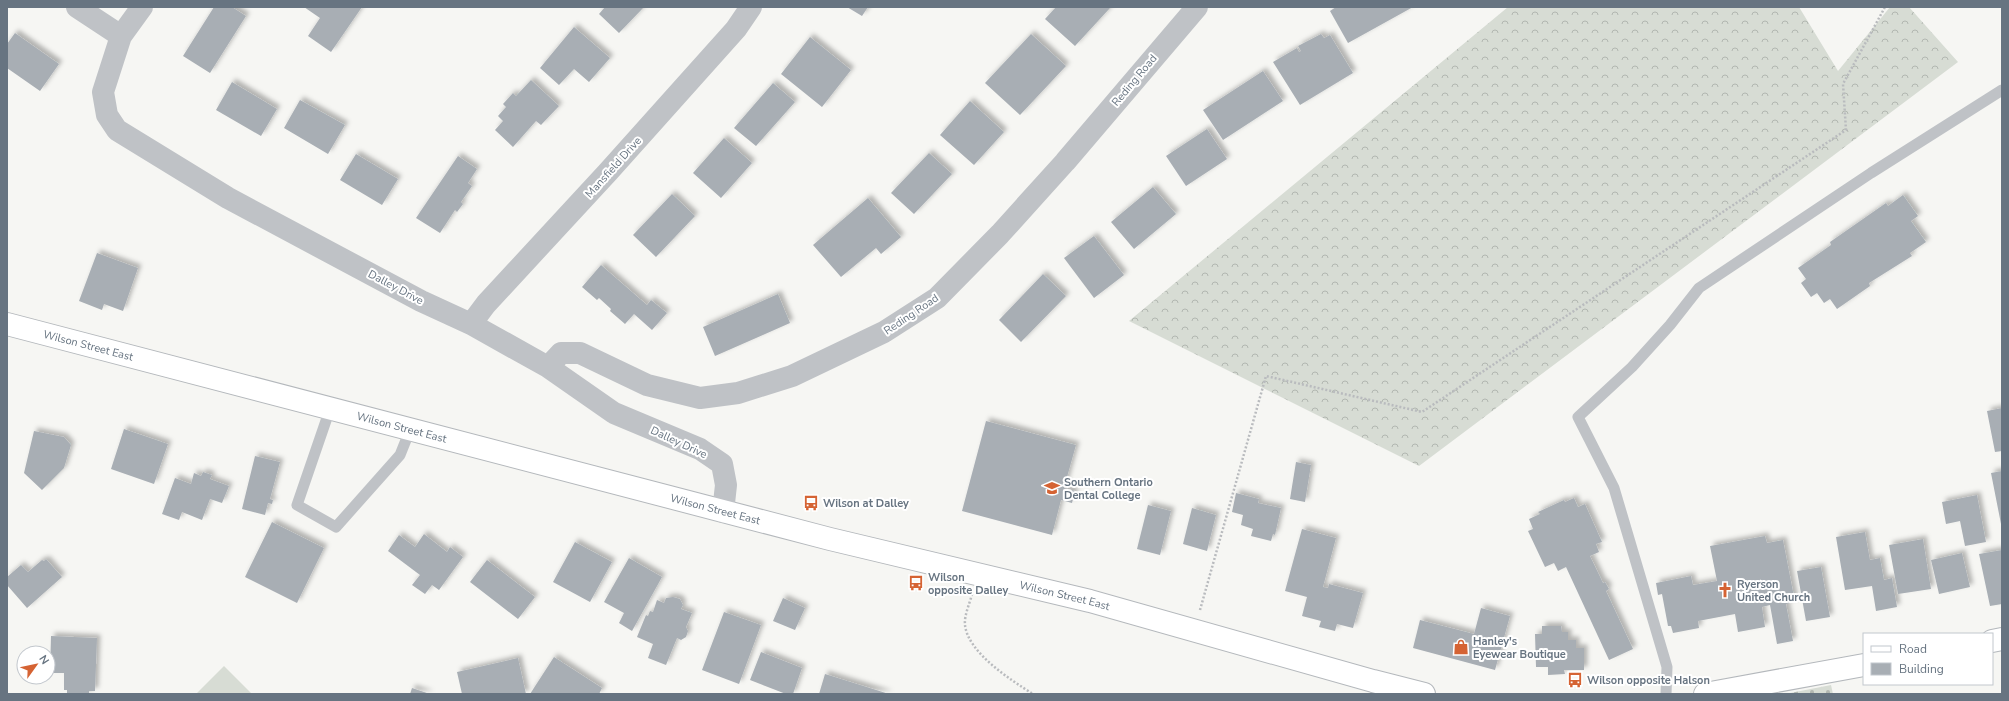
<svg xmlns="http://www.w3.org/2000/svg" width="2009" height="701" font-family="'Nunito Sans',sans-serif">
	<defs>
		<pattern id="forest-crowns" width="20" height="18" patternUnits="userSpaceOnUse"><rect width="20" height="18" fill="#d7dcd4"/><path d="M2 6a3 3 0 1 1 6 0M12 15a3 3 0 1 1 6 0" fill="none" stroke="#b2b7b1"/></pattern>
		<pattern id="cemetery-stones" width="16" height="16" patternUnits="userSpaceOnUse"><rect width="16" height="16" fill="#d7dcd4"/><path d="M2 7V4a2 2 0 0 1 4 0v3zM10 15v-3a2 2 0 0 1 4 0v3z" fill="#b2b7b1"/></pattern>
		<filter id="shadow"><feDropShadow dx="3.5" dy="-3.5" stdDeviation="2" flood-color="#0004"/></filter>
	</defs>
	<rect width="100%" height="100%" fill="#f6f6f3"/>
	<path fill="#d7dcd4" d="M224,666L252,694H196Z"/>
	<path fill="url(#forest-crowns)" d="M1508,7H1799L1838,71L1890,7H1909L1958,62L1419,466L1129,321Z"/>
	<path fill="url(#cemetery-stones)" d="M1831,685L1833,694H1785Z"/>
	<path fill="#a8aeb4" filter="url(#shadow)" d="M214,7H232L246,16L210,73L183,56Z
		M304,7H362L331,52L308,36L320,18Z
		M605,7H644L619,33L599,14Z
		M847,7H868L862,16Z
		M1056,7H1109L1110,8L1075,46L1045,19Z
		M1336,7H1413L1348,43L1330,11Z
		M574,27L610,58L589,82L574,69L559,85L540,68Z
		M15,33L59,64L40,91L7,68V44Z
		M1031,34L1066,66L1020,115L985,83Z
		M1321,34L1324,38L1330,35L1353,73L1300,105L1273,62L1297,48L1299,52L1301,51L1298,46Z
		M810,37L851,70L822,107L781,74Z
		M1263,71L1283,101L1223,140L1203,110Z
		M531,80L559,106L541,125L536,121L513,147L495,130L503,121L498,116L506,107L503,104L513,93L516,96Z
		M232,82L277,109L261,136L216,110Z
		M773,83L795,102L756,146L734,128Z
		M300,100L345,125L328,154L284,128Z
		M970,101L1004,132L974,165L940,135Z
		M1207,129L1227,159L1186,186L1166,156Z
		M724,138L752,163L721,198L693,173Z
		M929,153L952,174L914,214L891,193Z
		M356,154L398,179L382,205L340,180Z
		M458,156L477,169L468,183L472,186L461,202L463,204L457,212L455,210L440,233L416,218Z
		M1153,187L1176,214L1134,249L1111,222Z
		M672,194L695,216L656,257L633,235Z
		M1903,195L1918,216L1911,221L1926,242L1910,253L1912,256L1869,283L1870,286L1837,309L1830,299L1824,303L1817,293L1811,297L1801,283L1806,279L1798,268L1831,245L1830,242L1886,203L1888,206Z
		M868,198L901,237L881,254L876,248L841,277L813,245Z
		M1094,236L1124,275L1094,298L1064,258Z
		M97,253L138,268L123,311L104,304L102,310L79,301Z
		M601,265L647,305L651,300L667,313L652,330L634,314L625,324L610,311L611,309L599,298L597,300L582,287Z
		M1043,274L1066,296L1021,342L999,320Z
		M778,294L790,323L715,356L703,327Z
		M2002,408V451L1995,452L1987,411Z
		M986,421L1076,445L1064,488L1075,491L1072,503L1061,500L1052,535L962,511Z
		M124,429L168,444L154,484L111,469Z
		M34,431L64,437L71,445L64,468L42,490L24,473Z
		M255,456L280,462L270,499L273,500L272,504L268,503L265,515L242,509Z
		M1296,462L1311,465L1305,502L1290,499Z
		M2002,471V524H2001L1991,473Z
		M203,472L212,475L210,479L229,486L222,503L210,499L202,520L182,512L179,520L162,514L175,478L191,484L194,473L201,476Z
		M1236,493L1259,499L1258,503L1281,508L1275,535L1273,534L1271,541L1251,536L1253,529L1241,525L1243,515L1232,512Z
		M1977,495L1986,542L1965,546L1960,521L1946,524L1942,502Z
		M1574,498L1578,507L1585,504L1602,542L1596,544L1599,552L1590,556L1603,583L1605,582L1609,589L1606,591L1633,649L1609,660L1566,567L1558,571L1554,563L1545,567L1528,531L1533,529L1529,519L1540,514L1538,512L1564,500L1565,502Z
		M1148,505L1171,511L1160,555L1137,549Z
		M1192,508L1216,515L1207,551L1183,544Z
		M272,522L324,548L297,603L245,577Z
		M1302,529L1336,538L1323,587L1328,588L1329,584L1363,593L1353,628L1337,624L1335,631L1319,627L1321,621L1302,616L1307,597L1285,591Z
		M1865,532L1870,560L1880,558L1884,580L1892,578L1897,607L1876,611L1872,586L1845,590L1836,537Z
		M424,534L447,552L450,547L463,557L439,590L432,585L425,594L412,585L420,575L388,551L399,535L415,547Z
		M1765,536L1767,543L1783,540L1795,602L1786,604L1793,641L1777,644L1770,605L1762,607L1765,627L1738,632L1735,614L1698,621L1699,628L1673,633L1671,626H1668L1662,594L1658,595L1656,583L1691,576L1693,585L1717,581L1710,546Z
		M1923,539L1931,589L1898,594L1889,545Z
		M575,542L612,562L590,602L553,582Z
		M2002,550V604L1990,606L1979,554Z
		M1962,553L1970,587L1939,594L1931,560Z
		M629,558L662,577L632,631L619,623L624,613L604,602Z
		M46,559L62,577L27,608L7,585V577L21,565L28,572L42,560L44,561Z
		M487,560L535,597L518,619L470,582Z
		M1821,567L1830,617L1806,621L1797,571Z
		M673,597L680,599L683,605L681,609L692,613L686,627L688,631L686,637L681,640L677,638L666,665L648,658L653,644L637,637L646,615L648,616L650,611L653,612L657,600L664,603L666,598Z
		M783,598L805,608L795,630L773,621Z
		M1481,608L1510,616L1495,670L1413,648L1420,620L1474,634Z
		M724,612L761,625L739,684L702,670Z
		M1542,626H1561L1562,632H1568V640H1576V648H1584V670H1564L1565,674L1548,675V667H1536L1535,634H1542Z
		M51,636L97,638L95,691H89V694H67V690H64V673H50Z
		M761,652L802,668L793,694H786L750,680Z
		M554,657L602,688L599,694H530Z
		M518,658L526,694H462L457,672Z
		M825,674L889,694H819Z
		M412,688L430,694H410Z"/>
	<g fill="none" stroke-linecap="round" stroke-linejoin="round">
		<defs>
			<g id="secondary">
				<path id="s1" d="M7,324L830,539L1090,601L1373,681L1424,694"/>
				<path d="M1992,641L2002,639"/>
				<path d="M1705,694L1864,665"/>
			</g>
		</defs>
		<use href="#secondary" stroke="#b4b8bc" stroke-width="24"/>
		<path stroke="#b9bbbe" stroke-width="2.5" stroke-dasharray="2 2" stroke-linecap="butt" d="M972,594C970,603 964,615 965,625C968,653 1011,680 1033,694
			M1200,610L1266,376L1422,412L1846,130L1843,84L1885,7"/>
		<path stroke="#bfc2c6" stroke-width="11" d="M330,409L297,505L336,527L400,455L410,430
			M1666,694L1667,667L1614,488L1578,417L1632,367L1670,325L1699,288L1871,173L2002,90"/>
		<path stroke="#bfc2c6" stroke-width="22" d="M77,7L121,36
			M142,7L121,36L103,92L107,115L117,130L228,198L421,301L471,324L548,367L614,413L700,449L722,464L726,485L723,512
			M471,324L486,304L608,172L736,29L751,7
			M548,367L561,353H580L647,385L700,398L738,393L792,376L884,332L937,298L1000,234L1065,162L1197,7"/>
		<use href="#secondary" stroke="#fff" stroke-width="22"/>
	</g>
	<defs>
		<symbol id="university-bare" viewBox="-9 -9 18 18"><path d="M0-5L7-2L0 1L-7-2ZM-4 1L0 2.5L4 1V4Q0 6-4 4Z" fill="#d56333" stroke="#fff" stroke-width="2.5" paint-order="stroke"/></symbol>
		<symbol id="bus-bare" viewBox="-9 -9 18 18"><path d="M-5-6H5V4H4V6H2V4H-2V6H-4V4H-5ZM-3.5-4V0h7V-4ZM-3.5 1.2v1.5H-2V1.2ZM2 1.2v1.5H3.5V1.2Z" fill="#d56333" stroke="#fff" stroke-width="2.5" paint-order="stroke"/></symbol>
		<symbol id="church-bare" viewBox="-9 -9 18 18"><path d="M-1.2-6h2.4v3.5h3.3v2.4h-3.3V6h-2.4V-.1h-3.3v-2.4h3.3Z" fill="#d56333" stroke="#fff" stroke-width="2.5" paint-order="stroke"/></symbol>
		<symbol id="shop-bare" viewBox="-9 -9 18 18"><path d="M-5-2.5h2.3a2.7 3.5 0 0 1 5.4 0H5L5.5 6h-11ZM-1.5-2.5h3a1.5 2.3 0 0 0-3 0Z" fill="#d56333" stroke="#fff" stroke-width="2.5" paint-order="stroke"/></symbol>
	</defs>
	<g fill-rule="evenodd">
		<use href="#university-bare" x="1041" y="477" width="22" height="22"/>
		<use href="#bus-bare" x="800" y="492" width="22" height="22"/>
		<use href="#bus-bare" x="905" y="572" width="22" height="22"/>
		<use href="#church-bare" x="1714" y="579" width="22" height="22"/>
		<use href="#shop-bare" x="1450" y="636" width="22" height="22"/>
		<use href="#bus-bare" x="1564" y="669" width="22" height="22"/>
	</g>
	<g text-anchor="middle" stroke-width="4" stroke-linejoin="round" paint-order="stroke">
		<g font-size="11" fill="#677481" stroke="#fff">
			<text transform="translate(1134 80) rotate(-50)" y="4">Reding Road</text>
			<text transform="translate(613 167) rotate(-48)" y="4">Mansfield Drive</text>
			<text transform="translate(396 287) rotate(28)" y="4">Dalley Drive</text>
			<text transform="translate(911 314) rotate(-34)" y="4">Reding Road</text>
			<text dy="4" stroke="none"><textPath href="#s1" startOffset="84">Wilson Street East</textPath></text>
			<text dy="4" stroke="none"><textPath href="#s1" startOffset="408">Wilson Street East</textPath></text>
			<text transform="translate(679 442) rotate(25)" y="4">Dalley Drive</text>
			<text dy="4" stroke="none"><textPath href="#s1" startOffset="732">Wilson Street East</textPath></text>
			<text dy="4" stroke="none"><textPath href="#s1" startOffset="1092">Wilson Street East</textPath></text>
		</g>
		<g font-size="11" font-weight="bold" fill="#677481" stroke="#fff" text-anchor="start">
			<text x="1064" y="486">Southern Ontario<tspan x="1064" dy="13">Dental College</tspan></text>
			<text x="823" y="507">Wilson at Dalley</text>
			<text x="928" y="581">Wilson<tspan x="928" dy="13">opposite Dalley</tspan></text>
			<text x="1737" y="588">Ryerson<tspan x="1737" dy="13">United Church</tspan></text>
			<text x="1473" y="645">Hanley's<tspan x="1473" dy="13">Eyewear Boutique</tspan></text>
			<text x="1587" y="684">Wilson opposite Halson</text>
		</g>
	</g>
	<rect width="2009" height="701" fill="none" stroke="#677481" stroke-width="16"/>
	<rect x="1863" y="633" width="130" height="52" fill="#ffffff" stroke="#c2c7cd"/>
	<rect x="1871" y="646" width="20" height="6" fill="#ffffff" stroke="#c2c7cd"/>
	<text x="1899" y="653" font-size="12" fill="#677481">Road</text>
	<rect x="1871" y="663" width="20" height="12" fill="#a8aeb4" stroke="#c2c7cd"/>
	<text x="1899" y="673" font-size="12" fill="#677481">Building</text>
	<g transform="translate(36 665) rotate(57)"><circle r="19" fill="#ffffff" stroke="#c2c7cd"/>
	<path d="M0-3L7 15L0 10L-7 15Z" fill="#d56333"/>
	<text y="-6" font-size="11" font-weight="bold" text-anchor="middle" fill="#677481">N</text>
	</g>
</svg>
